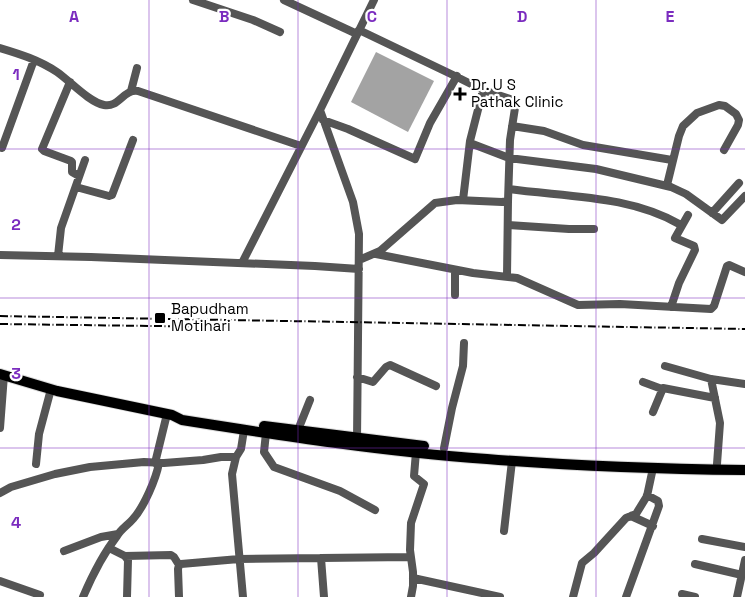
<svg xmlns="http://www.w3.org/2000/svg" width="745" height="597" font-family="'Space Grotesk',sans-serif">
	<rect width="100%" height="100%" fill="#fff"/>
	<path fill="#a3a3a3" d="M376,52L434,81L408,132L351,102Z"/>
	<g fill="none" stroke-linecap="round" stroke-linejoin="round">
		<defs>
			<path id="major" d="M0,374L57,391L172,415L182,420C283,436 385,452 487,459C573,466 659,469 745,470
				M264,426L424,446"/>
		</defs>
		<use href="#major" stroke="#dbdbdb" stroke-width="12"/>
		<path stroke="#555" stroke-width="8" d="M193,0L253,20L280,32
			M284,0L357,34
			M359,30L453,75L483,90L510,99L515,108L510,140L508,201L502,202L457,200L435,203L380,251L359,260
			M0,48C20,54 39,60 57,72C70,81 89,102 104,105C119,108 123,89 138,91L301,146
			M70,82L42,149L44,151L71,161L72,162V172L79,176
			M131,91L137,68
			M323,120L348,129L415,159L430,123L457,76
			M512,126L544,131L583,145L672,160
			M470,143L509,158L596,169L671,187L686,194L722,220L745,196
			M2,148L34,60
			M667,185L679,136L683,126L697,113L719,105L725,106L736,114L739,120L738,125L724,150
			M76,187L109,196L112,195L133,140
			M509,189C566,197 630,195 681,225
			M463,200L470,141L483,90
			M712,213L739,183
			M508,225L569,229H594
			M376,254L473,273L517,278L578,305L620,304L711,309L714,306L727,266L729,265L745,272
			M0,255L91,257L315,266L359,269
			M58,256L61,228L85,160
			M242,263L320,110
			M507,276L508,201
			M455,295V270
			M671,307L679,283L695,250L694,246L675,238L688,215
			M665,366L711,379L745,384
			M357,377L373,382L386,367L390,365L436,386
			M711,379L720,423L717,464
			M643,382L662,389
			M653,412L663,388L715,398
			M0,428L4,375
			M298,430L310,400
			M266,433L264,452L274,467L340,491L375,510
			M357,441L359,234L353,202L320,110L374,0
			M444,448L452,408L463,366L464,343
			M236,457L232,474L243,597
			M155,463L167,414
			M36,464L39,434L51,389
			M0,493L11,487L55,474L90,467L144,462L164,463L203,460L221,457H236L241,449L244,430
			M631,516L653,526
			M504,531L512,461
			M702,539L745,547
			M109,548L125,556L128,560L127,597
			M64,551L101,537L118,534
			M125,556L171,555L174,557L179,565
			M321,558L324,597
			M695,564L742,575
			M413,578L500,597
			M0,581L40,595
			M682,594L695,597
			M83,597C92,576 103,554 117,536C121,529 128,525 133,519C144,507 156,479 159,463
			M179,597L178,569L179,565L181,564L239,559L410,557
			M411,597L413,586V572L410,550L411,523L424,484L414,476L416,452
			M573,597L582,563L594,553L626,518L636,514L647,496L653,468
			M626,597L659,506L658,501L647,495
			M737,597L745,560"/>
		<use href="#major" stroke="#000" stroke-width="10"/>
		<path stroke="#000" stroke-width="2" stroke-dasharray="8 2.5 1 2.5" stroke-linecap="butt" d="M0,316L745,329
			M0,324L230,327"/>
	</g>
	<path fill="none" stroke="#7b2cbf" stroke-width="1" stroke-opacity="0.55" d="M149,0V597M298,0V597M447,0V597M596,0V597M0,149H745M0,298H745M0,448H745"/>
	<g fill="#000" stroke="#fff" stroke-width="2">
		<path d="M457.5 86.5h5v5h5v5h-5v5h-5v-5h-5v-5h5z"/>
		<rect x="154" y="312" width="12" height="12" rx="2.5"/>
	</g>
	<g text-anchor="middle" stroke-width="4.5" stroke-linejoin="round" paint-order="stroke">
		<g font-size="15" fill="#000" stroke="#fff" text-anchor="start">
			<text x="471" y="90">Dr. U S<tspan x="471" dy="17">Pathak Clinic</tspan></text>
			<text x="171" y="314">Bapudham<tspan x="171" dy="17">Motihari</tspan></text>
		</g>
	</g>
	<g font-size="16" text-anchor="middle" font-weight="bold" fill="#7b2cbf" stroke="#fff" stroke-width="4.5" stroke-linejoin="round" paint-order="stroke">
		<text x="74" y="22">A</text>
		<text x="224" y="22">B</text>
		<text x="372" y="22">C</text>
		<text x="522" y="22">D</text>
		<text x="670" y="22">E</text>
		<text x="16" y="80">1</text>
		<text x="16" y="230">2</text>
		<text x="16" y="379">3</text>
		<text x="16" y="528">4</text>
	</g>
</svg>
